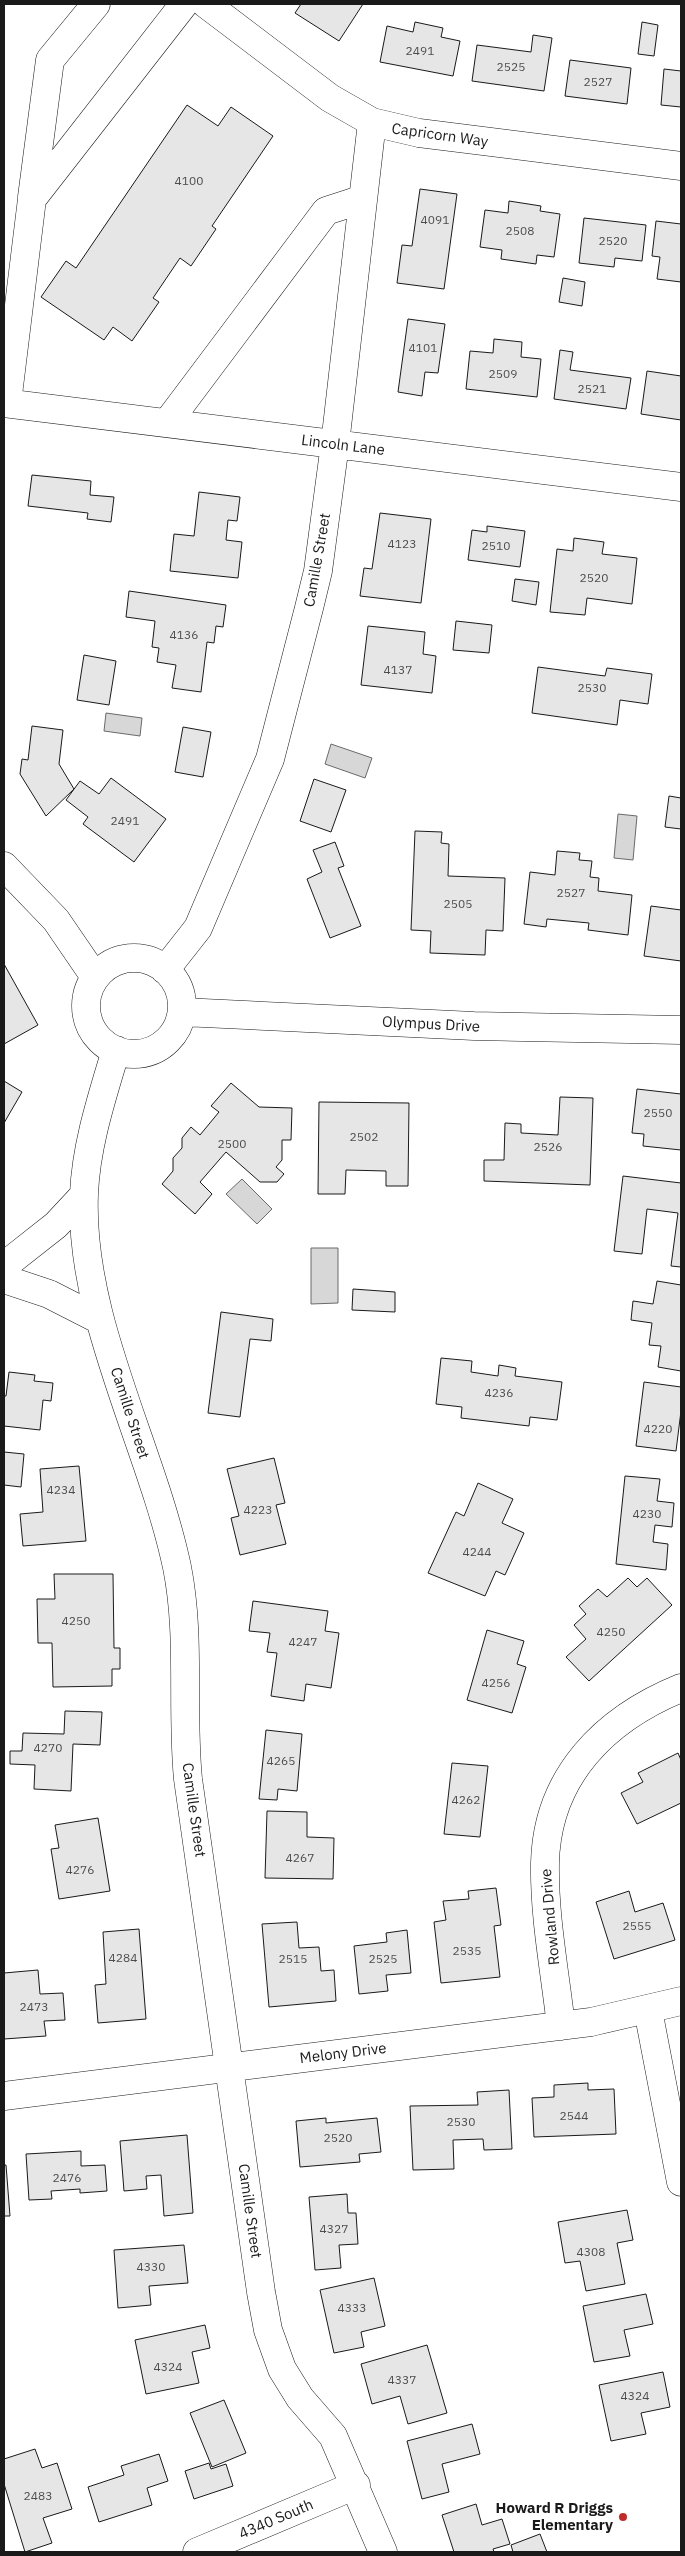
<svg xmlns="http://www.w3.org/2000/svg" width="685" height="2556" font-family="'IBM Plex Sans',sans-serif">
	<rect width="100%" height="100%" fill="#fff"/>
	<path fill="#d7d7d7" stroke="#6a6a6a" d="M106,713L142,718L140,736L104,731Z
		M331,744L372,758L365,778L325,764Z
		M618,814L637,816L633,860L614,858Z
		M242,1179L272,1209L257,1224L226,1194Z
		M311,1248H338V1303L311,1304Z"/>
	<path fill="#e6e6e6" stroke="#1a1a1a" d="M301,4H363L339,41L295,13Z
		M415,22L443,28L441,37L460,41L453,76L380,62L387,26L413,32Z
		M642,22L658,25L654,56L638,54Z
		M533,35L552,38L544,91L472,81L477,45L531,52Z
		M570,60L631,68L627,104L565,96Z
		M664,69L681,71V107L661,105Z
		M187,105L218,126L231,107L273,136L212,226L216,229L191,266L180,258L153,298L159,302L132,341L113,327L104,340L41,297L66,261L76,268Z
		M420,189L457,194L444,289L397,283L402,245L412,246Z
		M509,201L541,206L540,211L560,214L554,257L537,255L536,264L501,259L502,250L480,247L485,210L508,213Z
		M584,218L646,225L642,261L615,258L614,267L579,263Z
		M656,221L681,224V282L657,279L660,257L652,256Z
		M563,278L585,282L582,306L559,302Z
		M408,319L445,324L438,373L425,372L422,396L398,392Z
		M494,339L522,342L521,357L541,359L537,397L466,389L470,351L493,353Z
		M560,350L573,352L570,370L631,378L626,409L554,399Z
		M647,371L681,376V420L641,414Z
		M32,475L91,481L90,495L114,497L111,522L87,519L88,513L28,506Z
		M199,492L240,497L237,521L228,520L226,540L242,542L238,578L170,571L174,534L194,536Z
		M380,513L431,519L421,603L360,596L364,568L372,569Z
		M487,526L525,531L520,567L468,560L472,530L487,532Z
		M574,538L604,542L602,554L637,558L632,604L587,598L585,615L550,612L557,549L573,551Z
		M515,579L539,582L536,605L512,601Z
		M129,591L226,605L223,627L216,626L214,643L207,642L201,692L172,688L176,665L157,662L159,648L152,647L155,621L126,617Z
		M456,621L492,625L489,653L453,650Z
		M368,626L425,632L423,654L436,656L432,693L361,685Z
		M84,655L116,661L109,705L77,700Z
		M538,667L605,676L607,668L652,674L648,704L620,700L617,725L532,713Z
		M32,726L63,730L59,764L74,789L46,816L20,774L22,759L28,760Z
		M183,727L211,732L203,777L175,772Z
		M111,778L166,819L134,862L83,824L88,817L66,800L80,781L99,794Z
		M314,779L346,790L331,832L300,821Z
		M669,796L681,798V829L665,827Z
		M415,831L442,832L441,843L449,844L448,876L505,878L503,931L486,930L485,955L430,953L431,931L411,930Z
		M335,842L344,866L338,868L361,926L330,938L307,879L322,872L313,850Z
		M557,851L580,853L579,860L592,861L590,877L599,878L598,891L632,895L628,935L588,930L589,923L547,919L546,927L524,924L530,872L555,875Z
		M651,906L681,910V961L644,956Z
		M4,964L38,1025L4,1044Z
		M4,1081L22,1092L4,1123Z
		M231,1083L259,1107L292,1108L291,1140H282V1160L276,1167L284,1174L277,1182H260L226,1152L200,1182L212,1194L195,1214L162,1184L173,1171V1158L182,1148V1138L191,1127L200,1135L219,1112L211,1106Z
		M637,1089L681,1094V1150L643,1146L644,1134L632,1133Z
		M560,1097L593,1098L590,1185L484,1181V1160H504L505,1123L521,1124V1133L558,1135Z
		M319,1102L409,1103L408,1186H386V1171L346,1170L345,1194H318Z
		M623,1176L681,1183V1267L671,1266L678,1213L647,1209L642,1254L614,1251Z
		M657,1281L681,1285V1371L658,1367L661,1346L649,1345L652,1323L631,1320L633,1301L653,1304Z
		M353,1289L395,1292V1312L352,1310Z
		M221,1312L273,1319L271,1341L250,1339L240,1417L208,1413Z
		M441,1358L472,1361L471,1372L498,1376L499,1365L516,1368L515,1376L562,1382L557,1420L530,1417L529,1426L461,1418L462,1407L436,1404Z
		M9,1372L35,1375L34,1381L53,1383L51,1401L43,1400L40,1430L4,1426V1396H6Z
		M644,1382L681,1387V1411L676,1451L636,1446Z
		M4,1452L24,1454L21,1487L4,1485Z
		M274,1458L285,1503L276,1505L286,1544L240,1555L231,1518L239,1516L227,1469Z
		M79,1466L86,1541L23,1546L20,1514L43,1512L40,1469Z
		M625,1476L660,1479L657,1501L674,1503L672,1527L655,1525L653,1542L668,1544L666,1570L616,1564Z
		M478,1483L513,1499L502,1523L524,1533L505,1575L496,1571L485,1596L428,1573L456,1512L464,1516Z
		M54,1574H113L114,1648H120V1669H112V1686L53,1687L52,1643H38L37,1599H55Z
		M628,1578L637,1587L647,1578L672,1605L589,1681L566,1657L586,1639L574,1625L586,1614L579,1606L598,1589L607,1597Z
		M253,1601L328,1611L325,1631L339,1633L331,1688L306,1684L304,1701L271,1696L277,1653L267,1652L270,1633L249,1631Z
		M487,1630L524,1641L517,1664L526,1667L512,1713L467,1700Z
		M65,1711L102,1712L100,1745L73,1744L71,1791L34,1789L35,1765L10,1764V1751H22L23,1733L64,1734Z
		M266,1730L302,1734L297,1791L278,1789L277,1800L259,1799Z
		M678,1753L681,1760V1803L637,1824L621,1793L643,1782L638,1773Z
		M452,1763L488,1766L480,1837L444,1834Z
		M267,1811L307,1812V1837L334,1838L333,1879L265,1878Z
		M98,1818L110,1891L59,1899L51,1849L59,1848L55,1825Z
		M496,1888L501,1925L494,1926L500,1977L441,1983L434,1922L446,1920L443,1901L469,1899L468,1891Z
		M629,1891L635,1912L663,1903L675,1940L614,1959L596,1902Z
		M297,1922L299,1948L319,1947L321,1971L334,1970L336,2001L269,2007L262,1924Z
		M139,1929L146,2019L98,2023L95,1985L106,1984L103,1932Z
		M407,1930L411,1973L386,1975L388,1991L359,1994L354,1946L387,1942L386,1933Z
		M38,1970L40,1994L63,1993L65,2020L44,2021L46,2036L4,2039V1973Z
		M588,2083V2090L614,2089L616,2134L534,2137L532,2098L554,2097V2085Z
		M509,2090L512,2149L484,2150L483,2139L453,2140L454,2169L413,2170L410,2106L478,2105L477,2092Z
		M326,2118V2123L377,2118L381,2152L359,2154L360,2162L300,2167L296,2121Z
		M187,2135L193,2213L164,2216L161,2175L146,2176L147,2189L124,2191L120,2141Z
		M81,2151V2166L105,2165L107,2191L80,2193V2189L51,2191L52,2199L29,2200L26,2154Z
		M4,2165H6L10,2216H4Z
		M347,2194L348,2213H356L358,2244L339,2245L341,2268L315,2270L309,2197Z
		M627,2210L633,2240L617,2243L625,2284L586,2291L580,2261L565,2263L558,2222Z
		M184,2245L188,2283L149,2286L151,2305L118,2308L114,2250Z
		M374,2278L385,2326L361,2332L364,2347L334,2353L320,2290Z
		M646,2294L653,2324L624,2330L630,2356L594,2362L583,2306Z
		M205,2325L210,2348L192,2352L199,2383L146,2394L135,2340Z
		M427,2345L447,2413L408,2424L400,2396L372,2404L361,2364Z
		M663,2372L670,2407L641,2413L646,2434L611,2441L599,2385Z
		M224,2400L246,2453L212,2467L190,2413Z
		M472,2424L480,2454L442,2464L449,2492L422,2499L407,2441Z
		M35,2449L42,2468L57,2463L72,2509L43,2518L52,2543L25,2552L4,2484V2459Z
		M159,2454L168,2481L147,2488L152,2505L99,2522L88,2487L124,2475L121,2466Z
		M209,2463L211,2469L226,2464L233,2486L194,2499L185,2471Z
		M476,2504L482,2525L502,2519L510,2544L493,2549L494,2552H454L442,2515Z
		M540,2534L547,2552H513L511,2545Z"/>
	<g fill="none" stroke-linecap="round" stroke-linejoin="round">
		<defs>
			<path id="minor" d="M206,4L330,98L372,122L419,133L681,166
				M32,197L50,60L96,4
				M4,403L681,487
				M7,403L32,199L184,4
				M167,423L326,211L363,199
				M4,866L56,920L95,977
				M86 1006a48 48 0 1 1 96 0a48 48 0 1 1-96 0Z
				M165,970L198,928L270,759L309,608L318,571L335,444L372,122
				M182,1012L474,1026L681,1030
				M116,1050C102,1097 86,1145 84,1194C79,1320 151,1445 177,1567C191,1637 181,1708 188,1779L261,2292L268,2330L282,2369L300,2398L333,2436L383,2552
				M4,1266L56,1225L84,1195
				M4,1279L49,1294L100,1320
				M648,2010L681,2182
				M561,2026C555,1972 544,1917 545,1863C547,1776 605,1719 681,1688
				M4,2096L591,2022L681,2001
				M197,2552L356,2485"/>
		</defs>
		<use href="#minor" stroke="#1a1a1a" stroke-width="29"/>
		<use href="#minor" stroke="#fff" stroke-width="28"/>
	</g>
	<circle fill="#c62828" stroke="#fff" stroke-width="2" cx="623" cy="2517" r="5"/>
	<g text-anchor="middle" stroke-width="4" stroke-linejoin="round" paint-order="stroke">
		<g font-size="12" fill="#4d4d4d">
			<text x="420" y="55">2491</text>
			<text x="511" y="71">2525</text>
			<text x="598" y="86">2527</text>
			<text x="189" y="185">4100</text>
			<text x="435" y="224">4091</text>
			<text x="520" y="235">2508</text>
			<text x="613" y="245">2520</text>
			<text x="423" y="352">4101</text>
			<text x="503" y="378">2509</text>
			<text x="592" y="393">2521</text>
			<text x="402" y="548">4123</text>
			<text x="496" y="550">2510</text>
			<text x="594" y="582">2520</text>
			<text x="184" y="639">4136</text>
			<text x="398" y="674">4137</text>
			<text x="592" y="692">2530</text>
			<text x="125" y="825">2491</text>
			<text x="571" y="897">2527</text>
			<text x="458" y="908">2505</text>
			<text x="658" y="1117">2550</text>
			<text x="364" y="1141">2502</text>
			<text x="232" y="1148">2500</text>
			<text x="548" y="1151">2526</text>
			<text x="499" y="1397">4236</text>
			<text x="658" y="1433">4220</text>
			<text x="61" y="1494">4234</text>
			<text x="258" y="1514">4223</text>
			<text x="647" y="1518">4230</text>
			<text x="477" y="1556">4244</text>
			<text x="76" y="1625">4250</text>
			<text x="611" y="1636">4250</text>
			<text x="303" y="1646">4247</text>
			<text x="496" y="1687">4256</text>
			<text x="48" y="1752">4270</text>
			<text x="281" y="1765">4265</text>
			<text x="466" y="1804">4262</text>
			<text x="300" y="1862">4267</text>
			<text x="80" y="1874">4276</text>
			<text x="637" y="1930">2555</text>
			<text x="467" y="1955">2535</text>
			<text x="123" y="1962">4284</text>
			<text x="293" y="1963">2515</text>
			<text x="383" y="1963">2525</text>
			<text x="34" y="2011">2473</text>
			<text x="574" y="2120">2544</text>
			<text x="461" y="2126">2530</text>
			<text x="338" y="2142">2520</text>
			<text x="67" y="2182">2476</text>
			<text x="334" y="2233">4327</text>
			<text x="591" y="2256">4308</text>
			<text x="151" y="2271">4330</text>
			<text x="352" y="2312">4333</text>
			<text x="168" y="2371">4324</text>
			<text x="402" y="2384">4337</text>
			<text x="635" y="2400">4324</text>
			<text x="38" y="2500">2483</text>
		</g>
		<g font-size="15" fill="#1a1a1a" stroke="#fff">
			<text transform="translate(440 135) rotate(8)" y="5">Capricorn Way</text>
			<text transform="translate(343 445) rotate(7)" y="5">Lincoln Lane</text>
			<text transform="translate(317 560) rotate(-80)" y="5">Camille Street</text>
			<text transform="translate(431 1024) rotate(3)" y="5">Olympus Drive</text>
			<text transform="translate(130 1413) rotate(72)" y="5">Camille Street</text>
			<text transform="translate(194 1810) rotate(82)" y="5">Camille Street</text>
			<text transform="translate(550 1917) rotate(-95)" y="5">Rowland Drive</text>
			<text transform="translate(343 2053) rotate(-7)" y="5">Melony Drive</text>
			<text transform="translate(250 2211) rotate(82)" y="5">Camille Street</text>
			<text transform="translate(276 2519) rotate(-23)" y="5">4340 South</text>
		</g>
		<g font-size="15" font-weight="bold" fill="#1a1a1a" stroke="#fff" text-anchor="end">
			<text x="613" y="2513">Howard R Driggs<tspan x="613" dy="17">Elementary</tspan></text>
		</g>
	</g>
	<rect width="685" height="2556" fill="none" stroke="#1a1a1a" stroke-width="10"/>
</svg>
